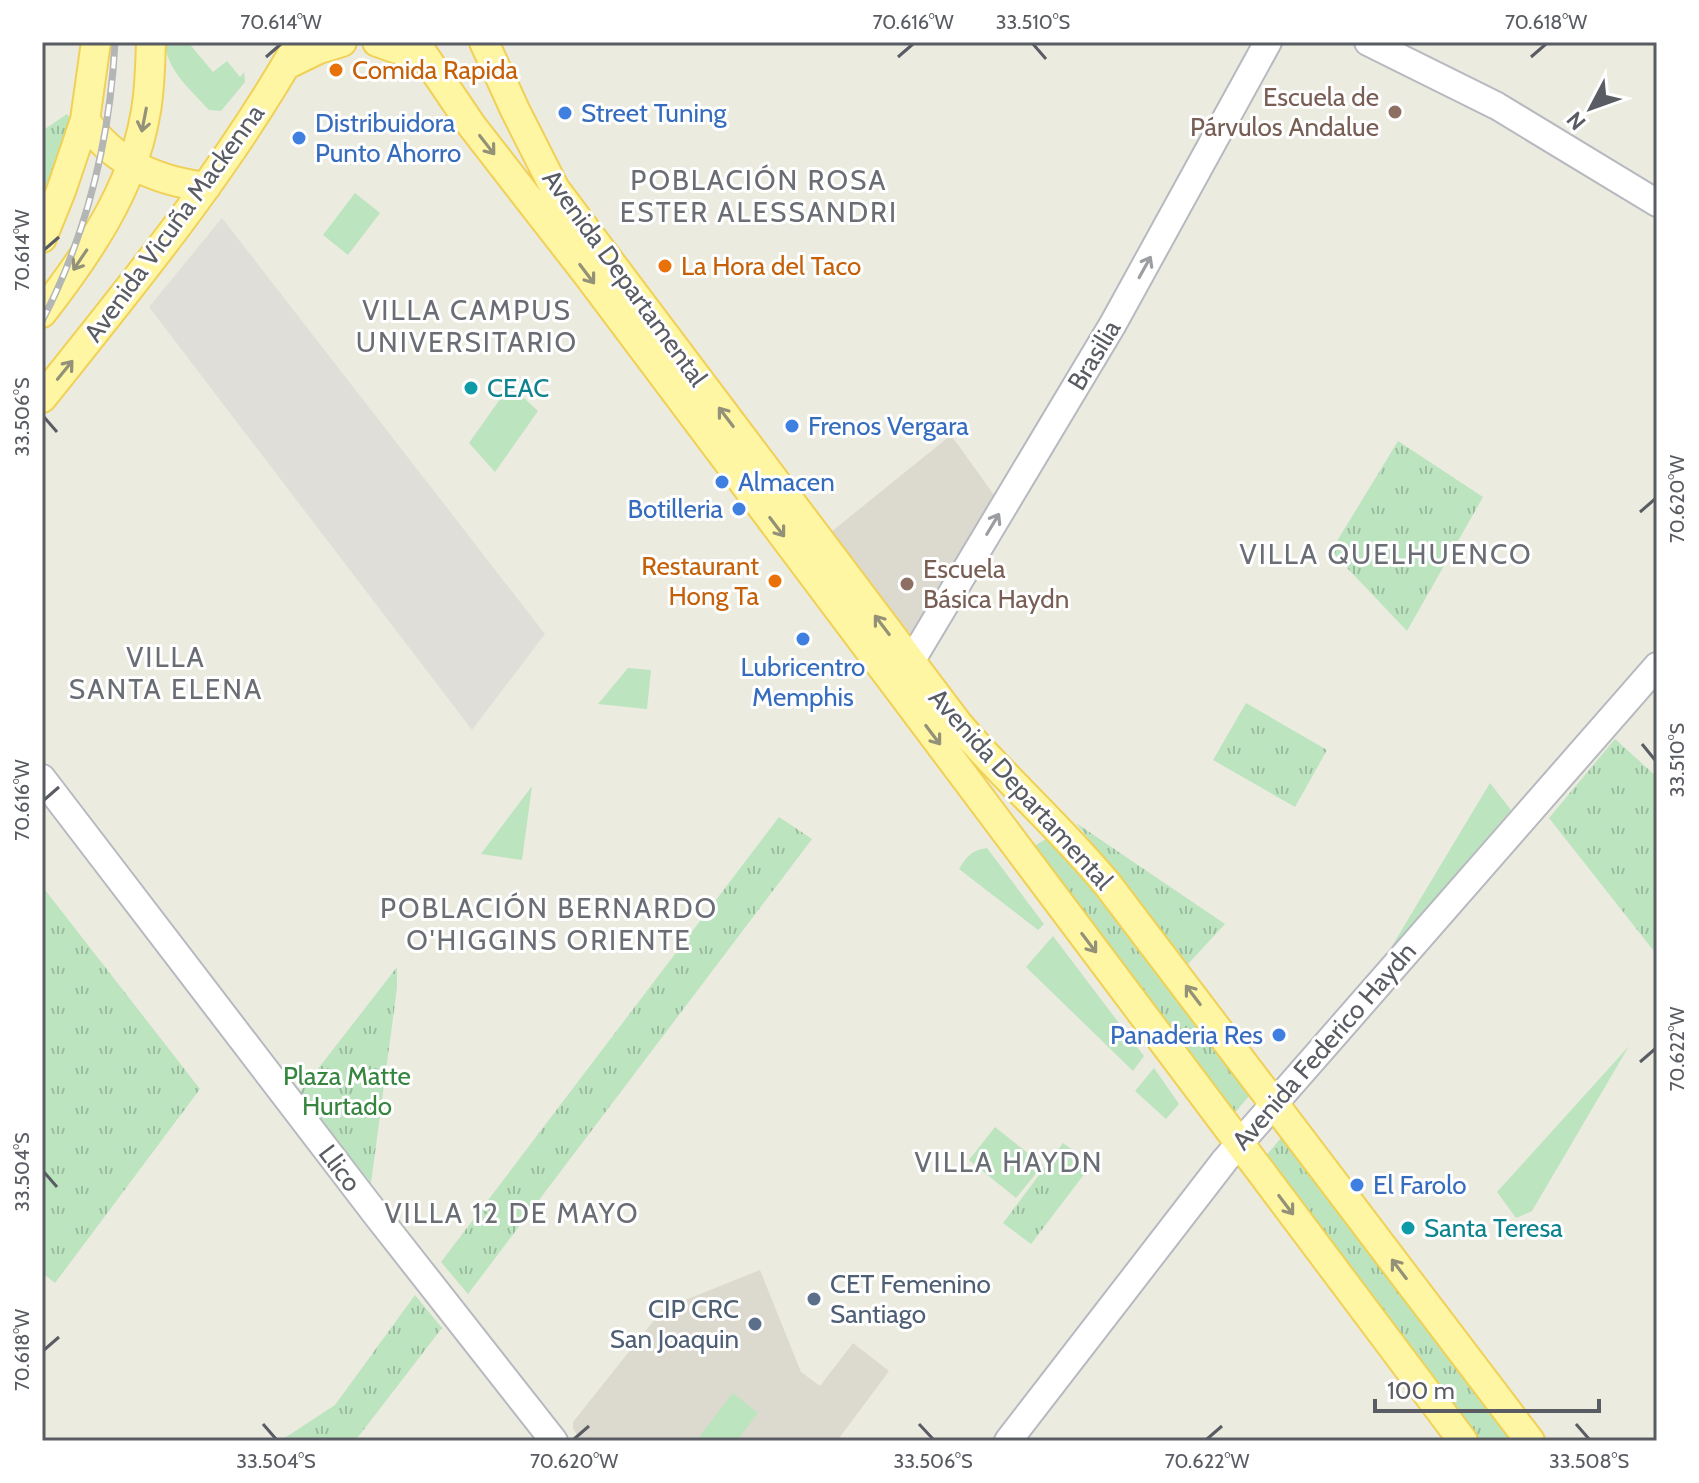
<svg xmlns="http://www.w3.org/2000/svg" width="1699" height="1483" font-family="Cabin,sans-serif">
	<defs>
		<pattern id="park-tufts" width="24" height="20" patternUnits="userSpaceOnUse" patternTransform="scale(2)"><rect width="24" height="20" fill="#bce4bf"/><path d="M3 7l-1-3M5 7V3M7 7l1-3M15 17l-1-3M17 17v-4M19 17l1-3" fill="none" stroke="#9cbc9f"/></pattern>
	</defs>
	<rect width="100%" height="100%" fill="#ecebe0"/>
	<path fill="#e0ded8" d="M222,218L545,634L472,730L149,307Z"/>
	<path fill="#dcdacf" d="M951,435L994,495L912,636L831,532Z
		M760,1270L801,1372L820,1386L853,1343L889,1371L837,1441H582L573,1429V1422L663,1309Z"/>
	<path fill="#bce4bf" d="M165,42H188L213,72L227,61L240,77L244,72L245,82L221,111L209,110C192,91 166,70 165,42Z
		M355,193L380,213L348,255L323,235Z
		M510,385L538,411L495,472L469,443Z
		M628,668L651,670L647,709L598,704Z
		M1490,783L1511,810L1389,951Z
		M532,786L522,860L481,854Z
		M987,848L1044,924L1038,930L959,869C967,856 972,850 987,848Z
		M1053,936L1144,1056L1133,1071L1026,967Z
		M1629,1046L1532,1211L1516,1218L1497,1192Z
		M1154,1068L1179,1104L1166,1119L1135,1091Z
		M995,1127L1043,1165L1016,1198L969,1160Z
		M733,1393L758,1413L737,1441H696Z"/>
	<path fill="url(#park-tufts)" d="M67,114L75,124L42,212V131Z
		M1398,441L1483,497L1407,631L1331,551Z
		M1246,703L1327,750L1295,807L1213,760Z
		M1615,739L1657,777V955L1549,818Z
		M779,817L812,839L468,1294L441,1262Z
		M1076,823L1225,924L1188,964Z
		M1046,839L1090,884L1255,1089L1233,1115L1031,848Z
		M42,886L200,1089L55,1283L42,1273Z
		M397,967V988L371,1183L300,1092Z
		M1286,1132L1520,1441H1476L1264,1158Z
		M1063,1143L1092,1164L1031,1244L1003,1223Z
		M415,1295L442,1328L355,1441H280L335,1405Z"/>
	<g fill="none" stroke-linecap="round" stroke-linejoin="round">
		<defs>
			<path id="secondary" d="M1368,42L1497,106L1657,203
				M910,663L1113,324L1268,42
				M42,778L378,1217L554,1441
				M1008,1441L1225,1160L1657,666"/>
			<path id="primary" d="M377,42L426,59
				M415,42L472,126L587,274L1463,1441
				M484,42L515,110L555,189L958,724C1006,780 1061,828 1108,885L1530,1441
				M286,65L319,49L342,42
				M85,120C113,163 157,181 206,187
				M42,238L61,191L85,120L96,42
				M42,313C87,255 132,190 145,116C150,92 150,67 151,42
				M42,398C133,284 227,170 299,42"/>
		</defs>
		<use href="#secondary" stroke="#b6b9bf" stroke-width="30"/>
		<use href="#primary" stroke="#f0d056" stroke-width="32"/>
		<use href="#secondary" stroke="#fff" stroke-width="26"/>
		<use href="#primary" stroke="#fef6a3" stroke-width="28"/>
		<defs>
			<path id="rail" d="M42,321C87,234 110,139 115,42"/>
		</defs>
		<use href="#rail" stroke="#b4b5b5" stroke-width="7"/>
		<use href="#rail" stroke="#fff" stroke-width="4" stroke-dasharray="12" stroke-linecap="butt"/>
	</g>
	<defs><path id="oneway-shaft" d="M-6 0H5M1.5-3L5.5 0L1.5 3" fill="none" stroke-width="1.6" stroke-linecap="round" stroke-linejoin="round" transform="scale(2)"/></defs>
	<g stroke="#939279">
		<use href="#oneway-shaft" transform="translate(144 120) rotate(101)"/>
		<use href="#oneway-shaft" transform="translate(487 145) rotate(52)"/>
		<use href="#oneway-shaft" transform="translate(80 260) rotate(124)"/>
		<use href="#oneway-shaft" transform="translate(587 274) rotate(53)"/>
		<use href="#oneway-shaft" transform="translate(65 370) rotate(-51)"/>
		<use href="#oneway-shaft" transform="translate(726 417) rotate(-127)"/>
		<use href="#oneway-shaft" transform="translate(777 527) rotate(53)"/>
		<use href="#oneway-shaft" transform="translate(882 625) rotate(-127)"/>
		<use href="#oneway-shaft" transform="translate(933 735) rotate(53)"/>
		<use href="#oneway-shaft" transform="translate(1089 943) rotate(53)"/>
		<use href="#oneway-shaft" transform="translate(1193 995) rotate(-127)"/>
		<use href="#oneway-shaft" transform="translate(1286 1205) rotate(53)"/>
		<use href="#oneway-shaft" transform="translate(1399 1269) rotate(-127)"/>
	</g>
	<g stroke="#9b9da1">
		<use href="#oneway-shaft" transform="translate(1145 267) rotate(-61)"/>
		<use href="#oneway-shaft" transform="translate(993 524) rotate(-59)"/>
	</g>
	<path fill="none" stroke="#595c62" stroke-width="3" d="M1033,44L1046,59M266,57L281,44M898,57L913,44M1531,57L1546,44M44,250L59,237M44,417L57,432M1640,512L1655,499M1642,744L1655,760M44,800L59,787M1640,1062L1655,1049M44,1172L57,1187M44,1350L59,1337M263,1424L276,1439M919,1424L933,1439M1576,1424L1589,1439M574,1439L589,1426M1207,1439L1222,1426"/>
	<g fill="#e8710a" stroke="#fff" stroke-width="3">
		<circle cx="336" cy="70" r="8"/>
		<circle cx="665" cy="266" r="8"/>
		<circle cx="775" cy="581" r="8"/>
	</g>
	<g fill="#8d6e63" stroke="#fff" stroke-width="3">
		<circle cx="1395" cy="112" r="8"/>
		<circle cx="907" cy="584" r="8"/>
	</g>
	<g fill="#3f7fe0" stroke="#fff" stroke-width="3">
		<circle cx="565" cy="113" r="8"/>
		<circle cx="299" cy="138" r="8"/>
		<circle cx="792" cy="426" r="8"/>
		<circle cx="722" cy="482" r="8"/>
		<circle cx="739" cy="509" r="8"/>
		<circle cx="803" cy="639" r="8"/>
		<circle cx="1279" cy="1035" r="8"/>
		<circle cx="1357" cy="1185" r="8"/>
	</g>
	<g fill="#0f9aa8" stroke="#fff" stroke-width="3">
		<circle cx="471" cy="388" r="8"/>
		<circle cx="1408" cy="1228" r="8"/>
	</g>
	<g fill="#5c6f8a" stroke="#fff" stroke-width="3">
		<circle cx="814" cy="1299" r="8"/>
		<circle cx="755" cy="1324" r="8"/>
	</g>
	<g text-anchor="middle" stroke-width="6" stroke-linejoin="round" paint-order="stroke">
		<g font-size="26" fill="#c56008" stroke="#fff" text-anchor="start">
			<text x="352" y="79">Comida Rapida</text>
			<text x="681" y="275">La Hora del Taco</text>
			<text x="759" y="575" text-anchor="end">Restaurant<tspan x="759" dy="30">Hong Ta</tspan></text>
		</g>
		<g font-size="26" fill="#785e54" stroke="#fff" text-anchor="end">
			<text x="1379" y="106">Escuela de<tspan x="1379" dy="30">Párvulos Andalue</tspan></text>
			<text x="923" y="578" text-anchor="start">Escuela<tspan x="923" dy="30">Básica Haydn</tspan></text>
		</g>
		<g font-size="26" fill="#366cbe" stroke="#fff" text-anchor="start">
			<text x="581" y="122">Street Tuning</text>
			<text x="315" y="132">Distribuidora<tspan x="315" dy="30">Punto Ahorro</tspan></text>
			<text x="808" y="435">Frenos Vergara</text>
			<text x="738" y="491">Almacen</text>
			<text x="723" y="518" text-anchor="end">Botilleria</text>
			<text x="803" y="676" text-anchor="middle">Lubricentro<tspan x="803" dy="30">Memphis</tspan></text>
			<text x="1263" y="1044" text-anchor="end">Panaderia Res</text>
			<text x="1373" y="1194">El Farolo</text>
		</g>
		<g font-size="26" fill="#595c62" stroke="#fff">
			<text transform="translate(174 223) rotate(-54)" y="9">Avenida Vicuña Mackenna</text>
			<text transform="translate(625 278) rotate(54)" y="9">Avenida Departamental</text>
			<text transform="translate(1094 355) rotate(-59)" y="9">Brasilia</text>
			<text transform="translate(1021 789) rotate(48)" y="9">Avenida Departamental</text>
			<text transform="translate(1324 1046) rotate(-49)" y="9">Avenida Federico Haydn</text>
			<text transform="translate(340 1168) rotate(53)" y="9">Llico</text>
		</g>
		<g font-size="26" fill="#0d838f" stroke="#fff" text-anchor="start">
			<text x="487" y="397">CEAC</text>
			<text x="1424" y="1237">Santa Teresa</text>
		</g>
		<g font-size="26" fill="#35853f" stroke="#fff">
			<text x="347" y="1085">Plaza Matte<tspan x="347" dy="30">Hurtado</tspan></text>
		</g>
		<g font-size="26" fill="#4e5e75" stroke="#fff" text-anchor="start">
			<text x="830" y="1293">CET Femenino<tspan x="830" dy="30">Santiago</tspan></text>
			<text x="739" y="1318" text-anchor="end">CIP CRC<tspan x="739" dy="30">San Joaquin</tspan></text>
		</g>
		<g font-size="28" letter-spacing="2" fill="#6a6e74" stroke="#fff">
			<text x="759" y="190">POBLACIÓN ROSA<tspan x="759" dy="32">ESTER ALESSANDRI</tspan></text>
			<text x="467" y="320">VILLA CAMPUS<tspan x="467" dy="32">UNIVERSITARIO</tspan></text>
			<text x="1386" y="564">VILLA QUELHUENCO</text>
			<text x="166" y="667">VILLA<tspan x="166" dy="32">SANTA ELENA</tspan></text>
			<text x="549" y="918">POBLACIÓN BERNARDO<tspan x="549" dy="32">O'HIGGINS ORIENTE</tspan></text>
			<text x="1009" y="1172">VILLA HAYDN</text>
			<text x="512" y="1223">VILLA 12 DE MAYO</text>
		</g>
	</g>
	<rect width="1699" height="1483" fill="none" stroke="#ffffff" stroke-width="88"/>
	<g transform="translate(1591 108) rotate(229)" stroke="#ffffff" stroke-width="6" paint-order="stroke">
	<path d="M0-6L14 30L0 20L-14 30Z" fill="#595c62"/>
	<text y="-12" font-size="22" font-weight="bold" text-anchor="middle" fill="#595c62">N</text>
	</g>
	<path d="M1375 1399v12h224v-12" fill="none" stroke="#595c62" stroke-width="4"/>
	<text x="1387" y="1399" font-size="24" fill="#595c62" stroke="#ffffff" stroke-width="6" paint-order="stroke">100 m</text>
	<rect x="44" y="44" width="1611" height="1395" fill="none" stroke="#595c62" stroke-width="3"/>
	<g font-size="20" text-anchor="middle" fill="#595c62">
		<text x="281" y="29">70.614°W</text>
		<text x="913" y="29">70.616°W</text>
		<text x="1033" y="29">33.510°S</text>
		<text x="1546" y="29">70.618°W</text>
		<text transform="translate(22 250) rotate(-90)" y="7">70.614°W</text>
		<text transform="translate(22 417) rotate(-90)" y="7">33.506°S</text>
		<text transform="translate(1677 499) rotate(-90)" y="7">70.620°W</text>
		<text transform="translate(1677 760) rotate(-90)" y="7">33.510°S</text>
		<text transform="translate(22 800) rotate(-90)" y="7">70.616°W</text>
		<text transform="translate(1677 1049) rotate(-90)" y="7">70.622°W</text>
		<text transform="translate(22 1172) rotate(-90)" y="7">33.504°S</text>
		<text transform="translate(22 1350) rotate(-90)" y="7">70.618°W</text>
		<text x="276" y="1468">33.504°S</text>
		<text x="574" y="1468">70.620°W</text>
		<text x="933" y="1468">33.506°S</text>
		<text x="1207" y="1468">70.622°W</text>
		<text x="1589" y="1468">33.508°S</text>
	</g>
</svg>
